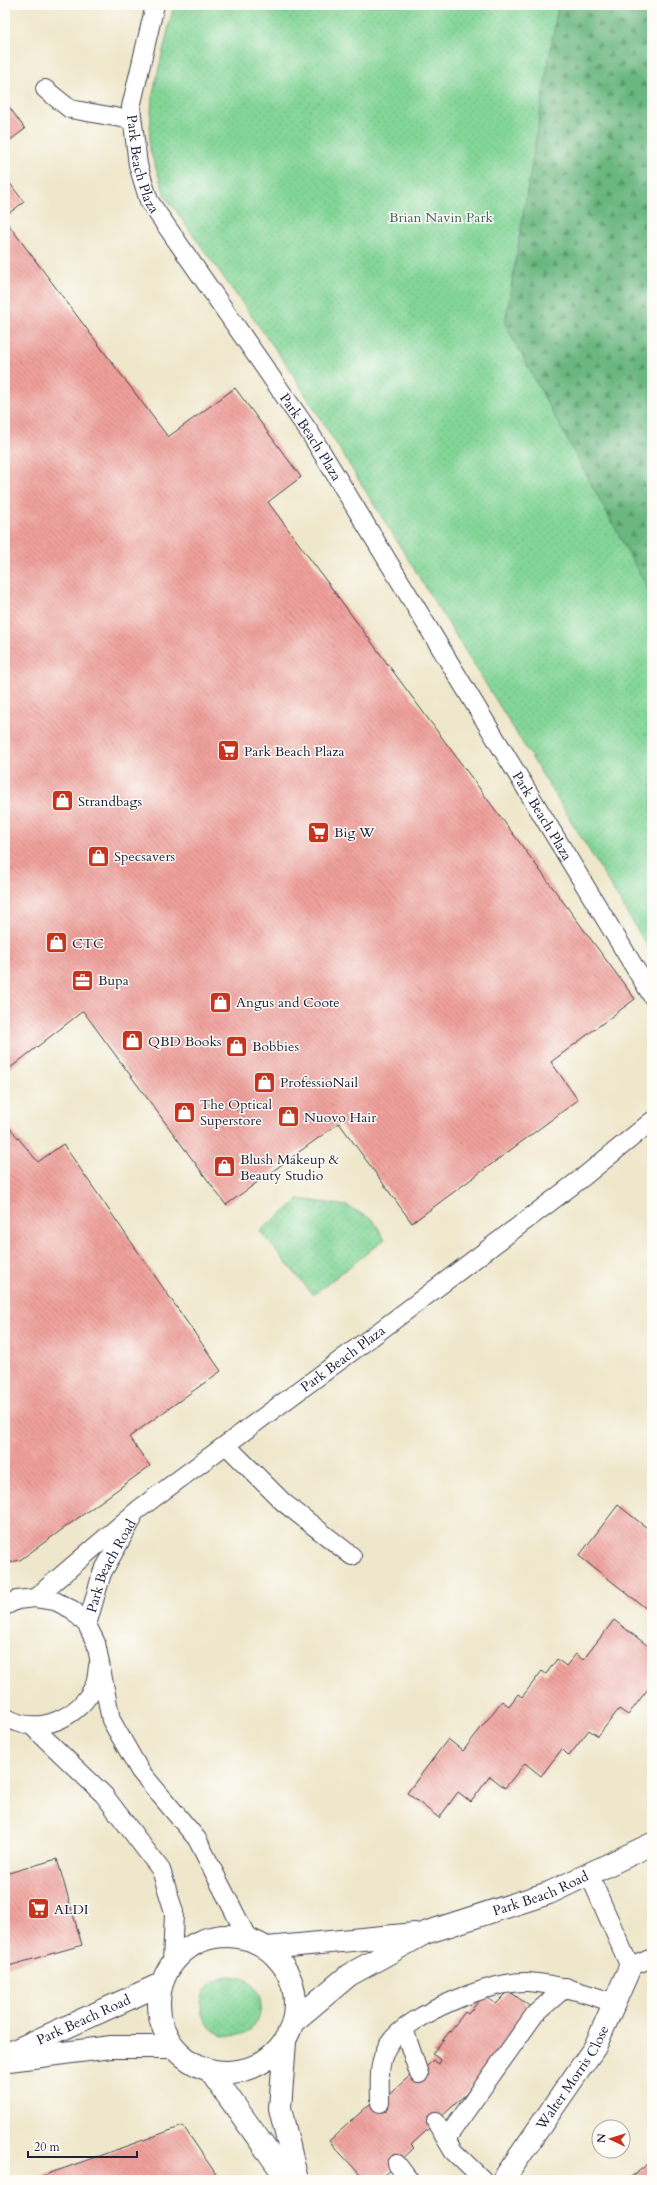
<svg xmlns="http://www.w3.org/2000/svg" width="657" height="2185" font-family="Cardo,serif">
	<defs>
		<pattern id="green-dots" width="8" height="8" patternUnits="userSpaceOnUse"><rect width="8" height="8" fill="#83d698"/><path d="M2 2h.1M6 6h.1" fill="none" stroke="#71b784" stroke-width="1.8" stroke-linecap="round"/></pattern>
		<pattern id="forest-firs" width="22" height="20" patternUnits="userSpaceOnUse"><rect width="22" height="20" fill="#6ab780"/><path d="M5 1l3.5 6h-7zM16 11l3.5 6h-7z" fill="#57946a"/></pattern>
		<pattern id="building-back-hatch" width="6" height="6" patternUnits="userSpaceOnUse"><rect width="6" height="6" fill="#f0a09b"/><path d="M-1 5l2 2M0 0l6 6M5-1l2 2" fill="none" stroke="#c28280"/></pattern>
	</defs>
	<rect width="100%" height="100%" fill="#fdfcf7"/>
	<filter id="ink" filterUnits="userSpaceOnUse"><feTurbulence type="fractalNoise" baseFrequency=".025" numOctaves="2"/><feDisplacementMap in="SourceGraphic" scale="8" xChannelSelector="R" yChannelSelector="G"/><feConvolveMatrix kernelMatrix="1 2 1 2 8 2 1 2 1" color-interpolation-filters="sRGB"/></filter>
	<filter id="wash" filterUnits="userSpaceOnUse"><feTurbulence type="fractalNoise" baseFrequency=".012" numOctaves="4" result="noise"/><feDisplacementMap in="SourceGraphic" scale="16" xChannelSelector="R" yChannelSelector="G"/><feGaussianBlur stdDeviation="0.9" result="paint"/><feColorMatrix in="noise" values="0 0 0 0 0 0 0 0 0 0 0 0 0 0 0 0 0 1.4 0 .05"/><feComposite in="paint" operator="in"/></filter>
	<g filter="url(#wash)">
		<rect width="100%" height="100%" fill="#efe7cb"/>
		<path fill="url(#green-dots)" stroke="#527c6a" d="M174,5H652V954L575,827L289,368L165,196L149,147L152,97Z
			M300,1199L347,1206L373,1220L385,1239L313,1295L260,1231Z
			M201 2006a30 30 0 1 1 60 0a30 30 0 1 1-60 0Z"/>
		<path fill="url(#forest-firs)" stroke="#466c5e" d="M558,5H652V597L505,324Z"/>
		<g id="blocks">
			<path fill="url(#building-back-hatch)" d="M5,101L25,129L5,144Z
				M5,177L24,202L5,216Z
				M5,220L168,437L235,388L301,477L268,502L635,999L551,1062L578,1100L412,1223L339,1123L226,1205L83,1011L5,1072Z
				M5,1122L38,1162L63,1144L221,1371L129,1437L150,1466L20,1560L5,1564Z
				M618,1505L652,1532V1613L579,1556Z
				M614,1620L652,1649V1692L648,1689L628,1715L619,1709L598,1736L589,1730L569,1756L562,1749L541,1776L525,1763L505,1788L490,1776L471,1802L458,1792L439,1818L407,1793L448,1739L463,1751L502,1701L509,1706L518,1694L522,1697L542,1671L546,1674L557,1659L566,1666L576,1654L583,1660Z
				M57,1859L82,1945L5,1967V1874Z
				M509,1991L532,2008L480,2089L474,2084L466,2094L411,2145L414,2148L380,2180H365L329,2141L370,2104L375,2107L413,2073L419,2074L433,2060L439,2064L441,2060L432,2054L465,2012L468,2014L484,1995L496,2004Z
				M183,2126L220,2180H31Z
				M652,2161V2180H627Z"/>
		</g>
	</g>
	<g filter="url(#ink)">
		<use href="#blocks" fill-opacity="0" stroke="#414051" stroke-width="1"/>
		<g fill="none" stroke-linecap="round" stroke-linejoin="round">
			<defs>
				<g id="lane">
					<path id="s1" d="M155,5L131,107L138,165L149,201L310,433L652,996"/>
					<path d="M45,89L70,109L132,120"/>
					<path d="M226,1445L283,1502L352,1556"/>
					<path id="s2" d="M35,1598L139,1509L373,1336L582,1178L652,1121"/>
					<path d="M5,1606L17,1600L35,1598L55,1601L73,1610L87,1625L96,1643L111,1720L140,1771L197,1839L248,1939"/>
					<path id="s3" d="M87,1625L102,1573L132,1520"/>
					<path d="M5,1717C38,1737 80,1718 95,1684C97,1679 97,1672 98,1666"/>
					<path d="M32,1726L104,1795L161,1870L174,1912L172,1963"/>
					<path d="M589,1874L630,1967L652,1958"/>
					<path d="M404,2029L419,2074"/>
					<path d="M380,2103C380,2083 377,2062 389,2044C408,2014 493,1980 528,1982C558,1984 585,1993 614,2003"/>
					<path d="M436,2122L453,2151L483,2180"/>
					<path d="M446,2139L535,2014L566,1987"/>
					<path d="M397,2164L409,2180"/>
				</g>
				<g id="street">
					<path d="M285,2042L280,2108L297,2180"/>
					<path d="M210,2071L288,2180"/>
					<path id="s4" d="M503,2180L595,2047L630,1967"/>
				</g>
				<g id="secondary">
					<circle cx="227" cy="2004" r="68"/>
					<path d="M267,1948L415,1934"/>
					<path id="s5" d="M293,2022L349,1975L425,1933L549,1893L652,1844"/>
					<path id="s6" d="M5,2055L161,1984"/>
					<path d="M9,2060L111,2047H173"/>
				</g>
			</defs>
			<use href="#lane" stroke="#414051" stroke-width="20"/>
			<use href="#street" stroke="#414051" stroke-width="24"/>
			<use href="#secondary" stroke="#414051" stroke-width="24"/>
			<use href="#lane" stroke="#fff" stroke-width="18"/>
			<use href="#street" stroke="#fff" stroke-width="22"/>
			<use href="#secondary" stroke="#fff" stroke-width="22"/>
		</g>
	</g>
	<defs>
		<symbol id="supermarket-square" viewBox="-11 -11 22 22"><rect x="-9" y="-9" width="18" height="18" rx="4" fill="#c8321e" stroke="#fdfcf7"/><path d="M-6-5.5h2.5l.6 2H6L4.5 2H-2.5L-4.4-4H-6ZM-1.5 3.2a1.3 1.3 0 1 0 .1 0ZM3 3.2a1.3 1.3 0 1 0 .1 0Z" fill="#fff"/></symbol>
		<symbol id="shop-square" viewBox="-11 -11 22 22"><rect x="-9" y="-9" width="18" height="18" rx="4" fill="#c8321e" stroke="#fdfcf7"/><path d="M-5-2.5h2.3a2.7 3.5 0 0 1 5.4 0H5L5.5 6h-11ZM-1.5-2.5h3a1.5 2.3 0 0 0-3 0Z" fill="#fff"/></symbol>
		<symbol id="office-square" viewBox="-11 -11 22 22"><rect x="-9" y="-9" width="18" height="18" rx="4" fill="#c8321e" stroke="#fdfcf7"/><path d="M-6-3h4V-5.5h4V-3h4V5H-6ZM-1-4.5V-3h2v-1.5ZM-6 0V1H6V0Z" fill="#fff"/></symbol>
	</defs>
	<g fill-rule="evenodd">
		<use href="#supermarket-square" x="216" y="738" width="25" height="25"/>
		<use href="#shop-square" x="50" y="788" width="25" height="25"/>
		<use href="#supermarket-square" x="306" y="820" width="25" height="25"/>
		<use href="#shop-square" x="86" y="844" width="25" height="25"/>
		<use href="#shop-square" x="44" y="930" width="25" height="25"/>
		<use href="#office-square" x="70" y="968" width="25" height="25"/>
		<use href="#shop-square" x="208" y="990" width="25" height="25"/>
		<use href="#shop-square" x="120" y="1028" width="25" height="25"/>
		<use href="#shop-square" x="224" y="1034" width="25" height="25"/>
		<use href="#shop-square" x="252" y="1070" width="25" height="25"/>
		<use href="#shop-square" x="172" y="1100" width="25" height="25"/>
		<use href="#shop-square" x="276" y="1104" width="25" height="25"/>
		<use href="#shop-square" x="212" y="1154" width="25" height="25"/>
		<use href="#supermarket-square" x="26" y="1896" width="25" height="25"/>
	</g>
	<g text-anchor="middle" stroke-width="3" stroke-linejoin="round" paint-order="stroke">
		<g font-size="14" fill="#22223b" stroke="#fdfcf7">
			<text dy="5" stroke="none"><textPath href="#s1" startOffset="163">Park Beach Plaza</textPath></text>
			<text dy="5" stroke="none"><textPath href="#s1" startOffset="487">Park Beach Plaza</textPath></text>
			<text dy="5" stroke="none"><textPath href="#s1" startOffset="931">Park Beach Plaza</textPath></text>
			<text dy="5" stroke="none"><textPath href="#s2" startOffset="390">Park Beach Plaza</textPath></text>
			<text dy="5" stroke="none"><textPath href="#s3" startOffset="64">Park Beach Road</textPath></text>
			<text dy="5" stroke="none"><textPath href="#s5" startOffset="282">Park Beach Road</textPath></text>
			<text dy="5" stroke="none"><textPath href="#s6" startOffset="86">Park Beach Road</textPath></text>
			<text dy="5" stroke="none"><textPath href="#s4" startOffset="124">Walter Morris Close</textPath></text>
		</g>
		<g font-size="14" fill="#44615c" stroke="#fdfcf7">
			<text x="441" y="222">Brian Navin Park</text>
		</g>
		<g font-size="14" fill="#22223b" stroke="#fdfcf7" text-anchor="start">
			<text x="244" y="756">Park Beach Plaza</text>
			<text x="78" y="806">Strandbags</text>
			<text x="334" y="837">Big W</text>
			<text x="114" y="861">Specsavers</text>
			<text x="72" y="948">CTC</text>
			<text x="98" y="985">Bupa</text>
			<text x="236" y="1007">Angus and Coote</text>
			<text x="148" y="1046">QBD Books</text>
			<text x="252" y="1051">Bobbies</text>
			<text x="280" y="1087">ProfessioNail</text>
			<text x="200" y="1109">The Optical<tspan x="200" dy="16">Superstore</tspan></text>
			<text x="304" y="1122">Nuovo Hair</text>
			<text x="240" y="1164">Blush Makeup &amp;<tspan x="240" dy="16">Beauty Studio</tspan></text>
			<text x="54" y="1914">ALDI</text>
		</g>
	</g>
	<rect width="657" height="2185" fill="none" stroke="#fdfcf7" stroke-width="20"/>
	<g transform="translate(611 2139) rotate(274)"><circle r="19" fill="#fdfcf7" stroke="#a5a5ac"/>
	<path d="M0-3L7 15L0 10L-7 15Z" fill="#c8321e"/>
	<text y="-6" font-size="11" font-weight="bold" text-anchor="middle" fill="#22223b">N</text>
	</g>
	<path d="M28 2151v6h109v-6" fill="none" stroke="#22223b" stroke-width="2"/>
	<text x="34" y="2151" font-size="12" fill="#22223b" stroke="#fdfcf7" stroke-width="3" paint-order="stroke">20 m</text>
</svg>
